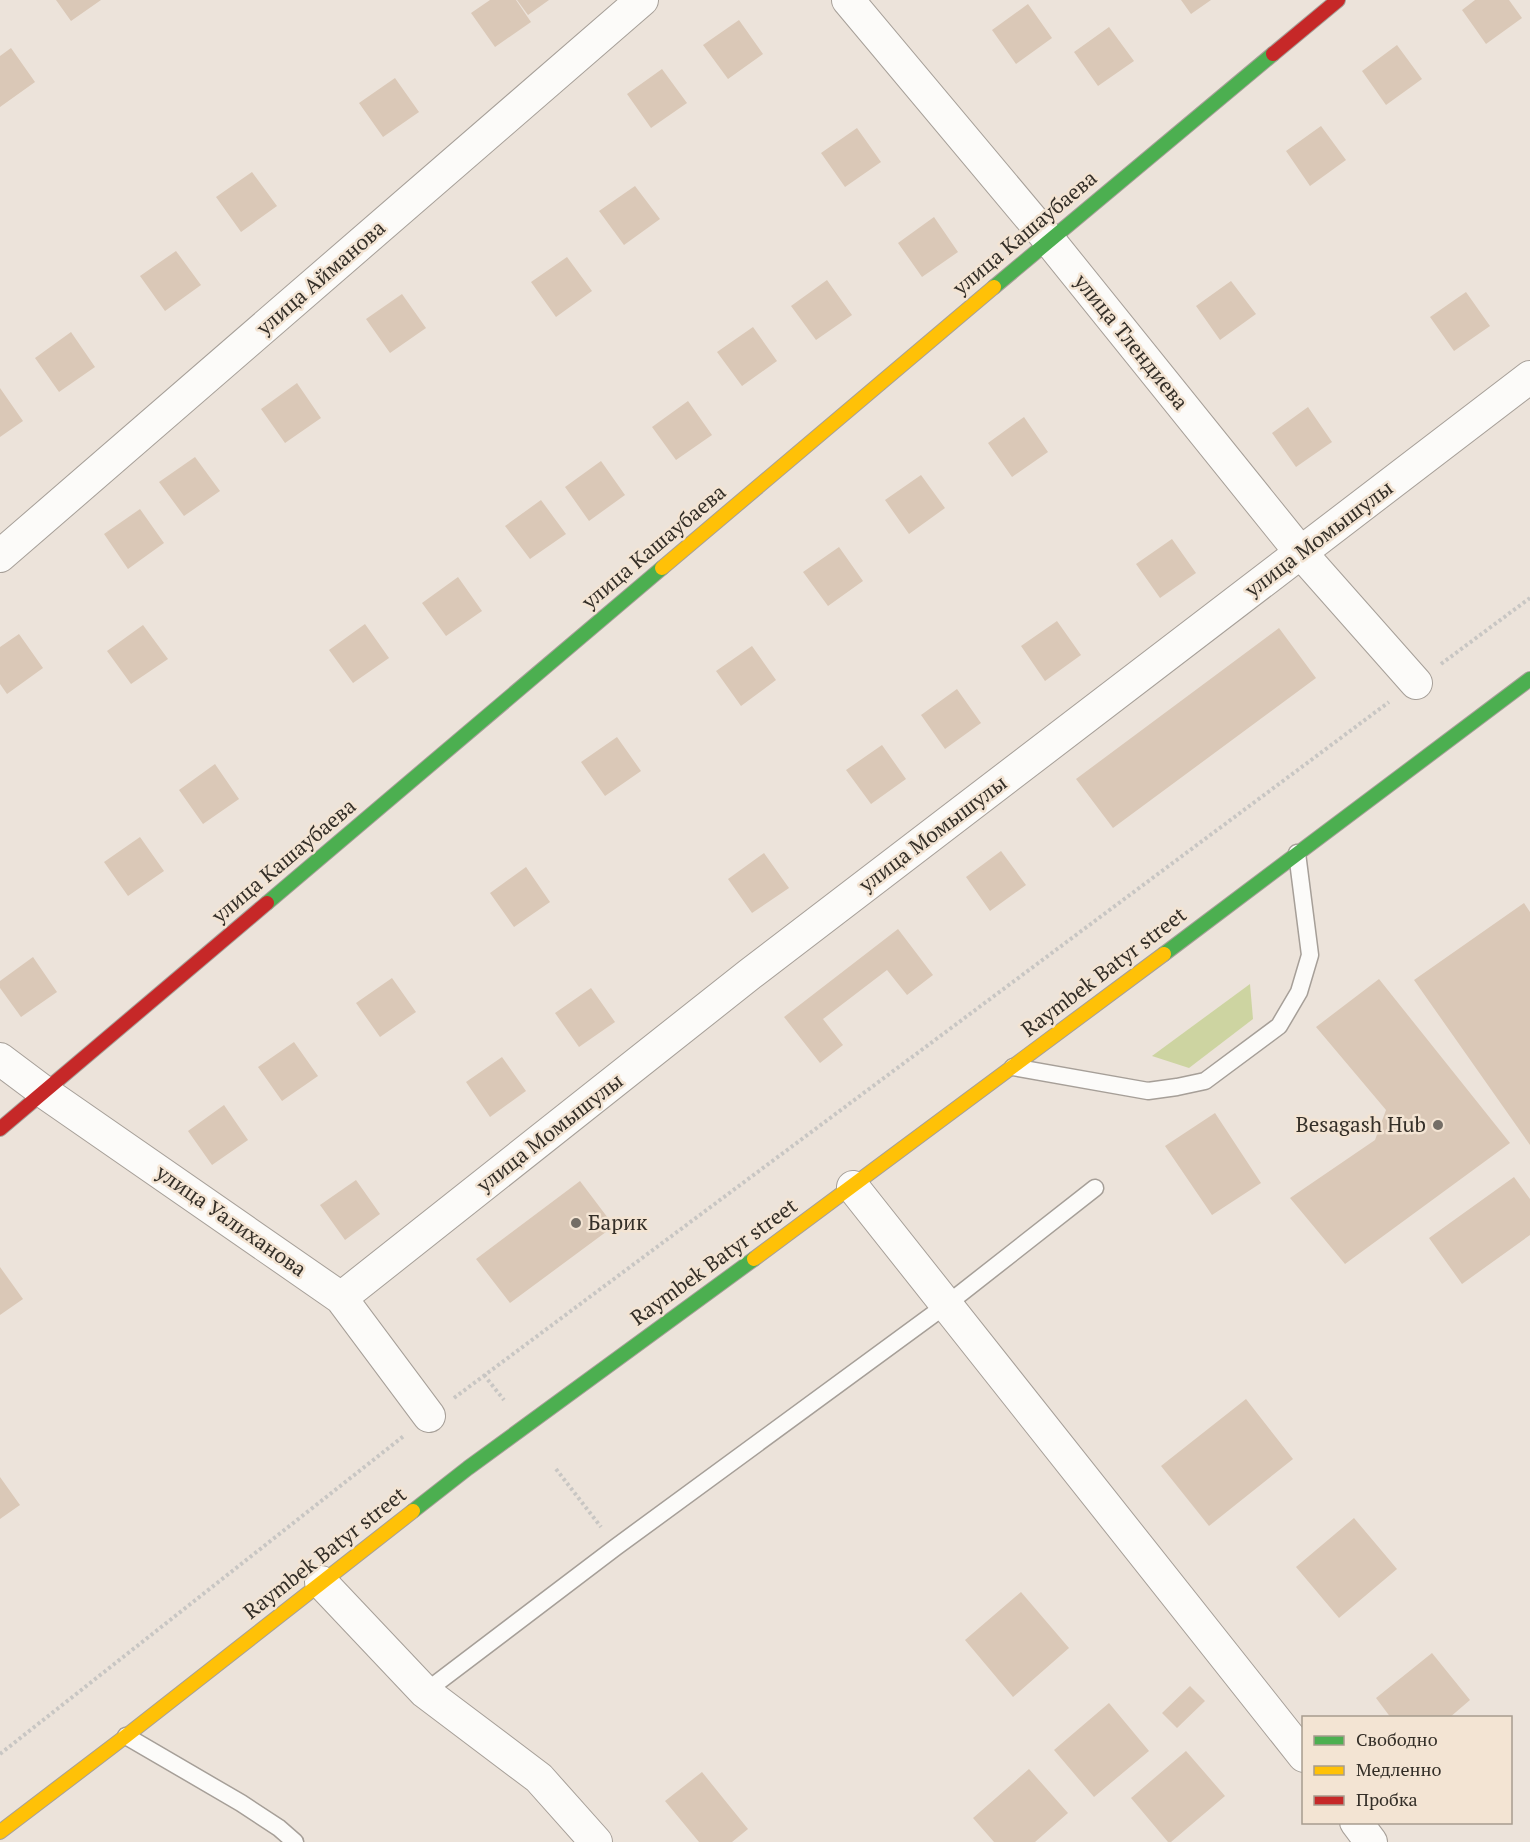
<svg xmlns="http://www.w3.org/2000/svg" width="1530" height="1842" font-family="'PT Serif',serif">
	<rect width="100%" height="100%" fill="#ece3da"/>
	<path fill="#cdd4a1" d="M1250,984L1253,1019L1189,1068L1152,1056Z"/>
	<path fill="#dac8b7" d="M56,0H101L71,21Z
		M490,0H516L531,22L495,47L471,13Z
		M517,0H549L528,15Z
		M1181,0H1211L1191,14Z
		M1475,0H1509L1522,18L1486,44L1462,10Z
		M1028,4L1052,38L1016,64L992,30Z
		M739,20L763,54L728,79L703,45Z
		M1109,27L1134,61L1098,86L1074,52Z
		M1397,45L1422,79L1386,105L1362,71Z
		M11,48L35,82L0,107V56Z
		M662,69L687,103L651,128L627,94Z
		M395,78L419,112L383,137L359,103Z
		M1321,126L1346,160L1310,186L1286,151Z
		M857,128L881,162L845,187L821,153Z
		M252,172L277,206L241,232L216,197Z
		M635,186L660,219L624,245L599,211Z
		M934,217L958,252L922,277L898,243Z
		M176,251L201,285L165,311L140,276Z
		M567,257L592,291L556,317L531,282Z
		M827,280L852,315L816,340L791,306Z
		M1231,281L1256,314L1220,340L1196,306Z
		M1466,292L1490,326L1454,351L1430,317Z
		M402,294L426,328L390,353L366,319Z
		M753,327L777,361L742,386L717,352Z
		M71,332L95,367L59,392L35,358Z
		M297,383L321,418L285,443L261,409Z
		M0,388L23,421L0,437Z
		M688,401L712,435L676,460L652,427Z
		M1308,407L1332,442L1296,467L1272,433Z
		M1024,417L1048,452L1012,477L988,443Z
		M195,457L220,491L184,516L159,482Z
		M601,461L625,495L589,521L565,487Z
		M921,475L945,508L909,534L885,500Z
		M541,500L566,534L530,559L505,526Z
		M140,509L164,543L128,569L104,534Z
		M1172,539L1196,573L1160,598L1136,564Z
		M839,547L863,581L828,606L803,572Z
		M458,577L482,611L446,636L422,603Z
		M1057,621L1081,655L1045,681L1021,646Z
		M365,624L389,658L353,683L329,650Z
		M143,625L168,659L131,684L107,651Z
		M1279,628L1316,678L1113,828L1076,779Z
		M19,634L43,668L7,694L0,684V647Z
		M752,646L776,680L741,706L716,671Z
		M957,689L981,723L945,749L921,715Z
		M617,737L641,771L605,796L581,762Z
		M882,745L906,779L871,804L846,770Z
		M215,764L239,799L203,824L179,790Z
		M140,837L164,871L128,896L104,862Z
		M1001,851L1026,885L990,911L966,877Z
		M764,853L789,888L752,913L728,879Z
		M526,867L550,902L514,927L490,893Z
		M1524,903L1530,912V1145L1414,980Z
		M898,929L933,975L907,995L887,970L823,1019L843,1045L820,1063L784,1017Z
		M33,957L57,992L21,1017L0,988V981Z
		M392,978L416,1012L380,1037L356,1003Z
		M1379,979L1510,1143L1345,1264L1290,1198L1375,1140L1386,1110L1316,1027Z
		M591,988L615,1022L579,1047L555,1013Z
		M294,1042L318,1076L282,1101L258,1067Z
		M502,1057L526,1091L490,1117L466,1082Z
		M224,1105L248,1140L212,1165L188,1131Z
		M1215,1113L1261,1183L1212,1215L1165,1146Z
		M1514,1177L1530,1199V1235L1462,1284L1429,1238Z
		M356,1180L380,1214L345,1240L320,1205Z
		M580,1181L614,1226L510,1303L476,1259Z
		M0,1267L23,1299L0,1315Z
		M1246,1399L1293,1459L1209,1526L1161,1466Z
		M0,1477L20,1505L0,1519Z
		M1354,1518L1397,1569L1339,1618L1296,1567Z
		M1021,1592L1069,1648L1013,1697L965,1640Z
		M1432,1653L1470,1700L1449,1718H1391L1376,1698Z
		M1190,1686L1205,1701L1177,1728L1162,1713Z
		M1109,1703L1149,1751L1094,1797L1054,1750Z
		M1186,1751L1225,1796L1171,1842H1168L1131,1798Z
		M1029,1769L1068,1813L1035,1842H994L973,1818Z
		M702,1772L748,1829L732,1842H699L665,1801Z"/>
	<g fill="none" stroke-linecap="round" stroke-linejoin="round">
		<defs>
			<path id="lane" d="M1013,1067L1148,1091L1177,1087L1205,1081L1279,1026L1299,992L1310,955L1297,853
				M425,1692L616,1547L946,1305L1095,1188
				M126,1736L241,1803L279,1828L295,1842"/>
			<path id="street" d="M848,0L1049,240L1301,553L1416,683
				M0,556L642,0
				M0,1059L44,1092L341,1298L429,1416
				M853,1187L1304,1756
				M341,1298L750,974L1530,377
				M321,1582L425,1692L539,1778L596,1842
				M1356,1822L1371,1842"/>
			<path id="fast" d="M994,287L1273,54
				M267,903L662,568
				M1164,954L1530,679
				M413,1511L468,1468L754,1259"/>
			<path id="slow" d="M662,568L994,287
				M754,1259L1164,954
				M0,1832L126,1736L413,1511"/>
			<path id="jam" d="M1273,54L1338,0
				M0,1129L267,903"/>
		</defs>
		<use href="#lane" stroke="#a69f98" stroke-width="19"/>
		<use href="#street" stroke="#a69f98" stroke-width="34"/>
		<use href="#fast" stroke="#a69f98" stroke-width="16"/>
		<use href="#slow" stroke="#a69f98" stroke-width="16"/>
		<use href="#jam" stroke="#a69f98" stroke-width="16"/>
		<path stroke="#c8c6c3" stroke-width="4" stroke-dasharray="3 3" stroke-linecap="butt" d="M1441,664L1530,598
			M484,1375L504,1400
			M454,1398L1389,702
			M556,1469L601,1527
			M0,1754L405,1435"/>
		<use href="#lane" stroke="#fcfbf9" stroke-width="16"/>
		<use href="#street" stroke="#fcfbf9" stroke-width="32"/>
		<use href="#fast" stroke="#4caf50" stroke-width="14"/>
		<use href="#slow" stroke="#ffc107" stroke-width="14"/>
		<use href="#jam" stroke="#c62828" stroke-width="14"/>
	</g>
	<g fill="#746e66" stroke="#f3e4d3" stroke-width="2">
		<circle cx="1438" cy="1125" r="6"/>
		<circle cx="576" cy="1223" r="6"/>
	</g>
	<g text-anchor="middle" stroke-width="5" stroke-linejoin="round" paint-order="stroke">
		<g font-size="21" fill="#342f28" stroke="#f3e4d3">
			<text transform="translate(1025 233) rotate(-40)" y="7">улица Кашаубаева</text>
			<text transform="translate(321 278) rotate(-41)" y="7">улица Айманова</text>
			<text transform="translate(1131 342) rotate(51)" y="7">улица Тлендиева</text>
			<text transform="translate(1319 539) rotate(-37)" y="7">улица Момышулы</text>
			<text transform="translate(654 547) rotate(-40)" y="7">улица Кашаубаева</text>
			<text transform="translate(933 834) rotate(-37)" y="7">улица Момышулы</text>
			<text transform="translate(284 861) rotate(-40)" y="7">улица Кашаубаева</text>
			<text transform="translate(1104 972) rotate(-37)" y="7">Raymbek Batyr street</text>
			<text transform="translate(550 1133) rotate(-38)" y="7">улица Момышулы</text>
			<text transform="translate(231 1221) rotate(35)" y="7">улица Уалиханова</text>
			<text transform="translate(714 1262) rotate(-36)" y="7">Raymbek Batyr street</text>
			<text transform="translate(325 1553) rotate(-38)" y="7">Raymbek Batyr street</text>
		</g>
		<g font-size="21" fill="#342f28" stroke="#f3e4d3" text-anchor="end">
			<text x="1426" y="1132">Besagash Hub</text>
			<text x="588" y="1230" text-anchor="start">Барик</text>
		</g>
	</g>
	<rect x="1302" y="1716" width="210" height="108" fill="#f3e4d3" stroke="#a79c8f" stroke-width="1.5"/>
	<rect x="1314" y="1736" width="30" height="9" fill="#4caf50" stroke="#a79c8f" stroke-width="1.5"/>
	<text x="1356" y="1746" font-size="18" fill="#342f28">Свободно</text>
	<rect x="1314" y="1766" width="30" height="9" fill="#ffc107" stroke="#a79c8f" stroke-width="1.5"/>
	<text x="1356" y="1776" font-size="18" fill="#342f28">Медленно</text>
	<rect x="1314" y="1796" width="30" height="9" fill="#c62828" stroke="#a79c8f" stroke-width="1.5"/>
	<text x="1356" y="1806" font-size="18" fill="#342f28">Пробка</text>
</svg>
